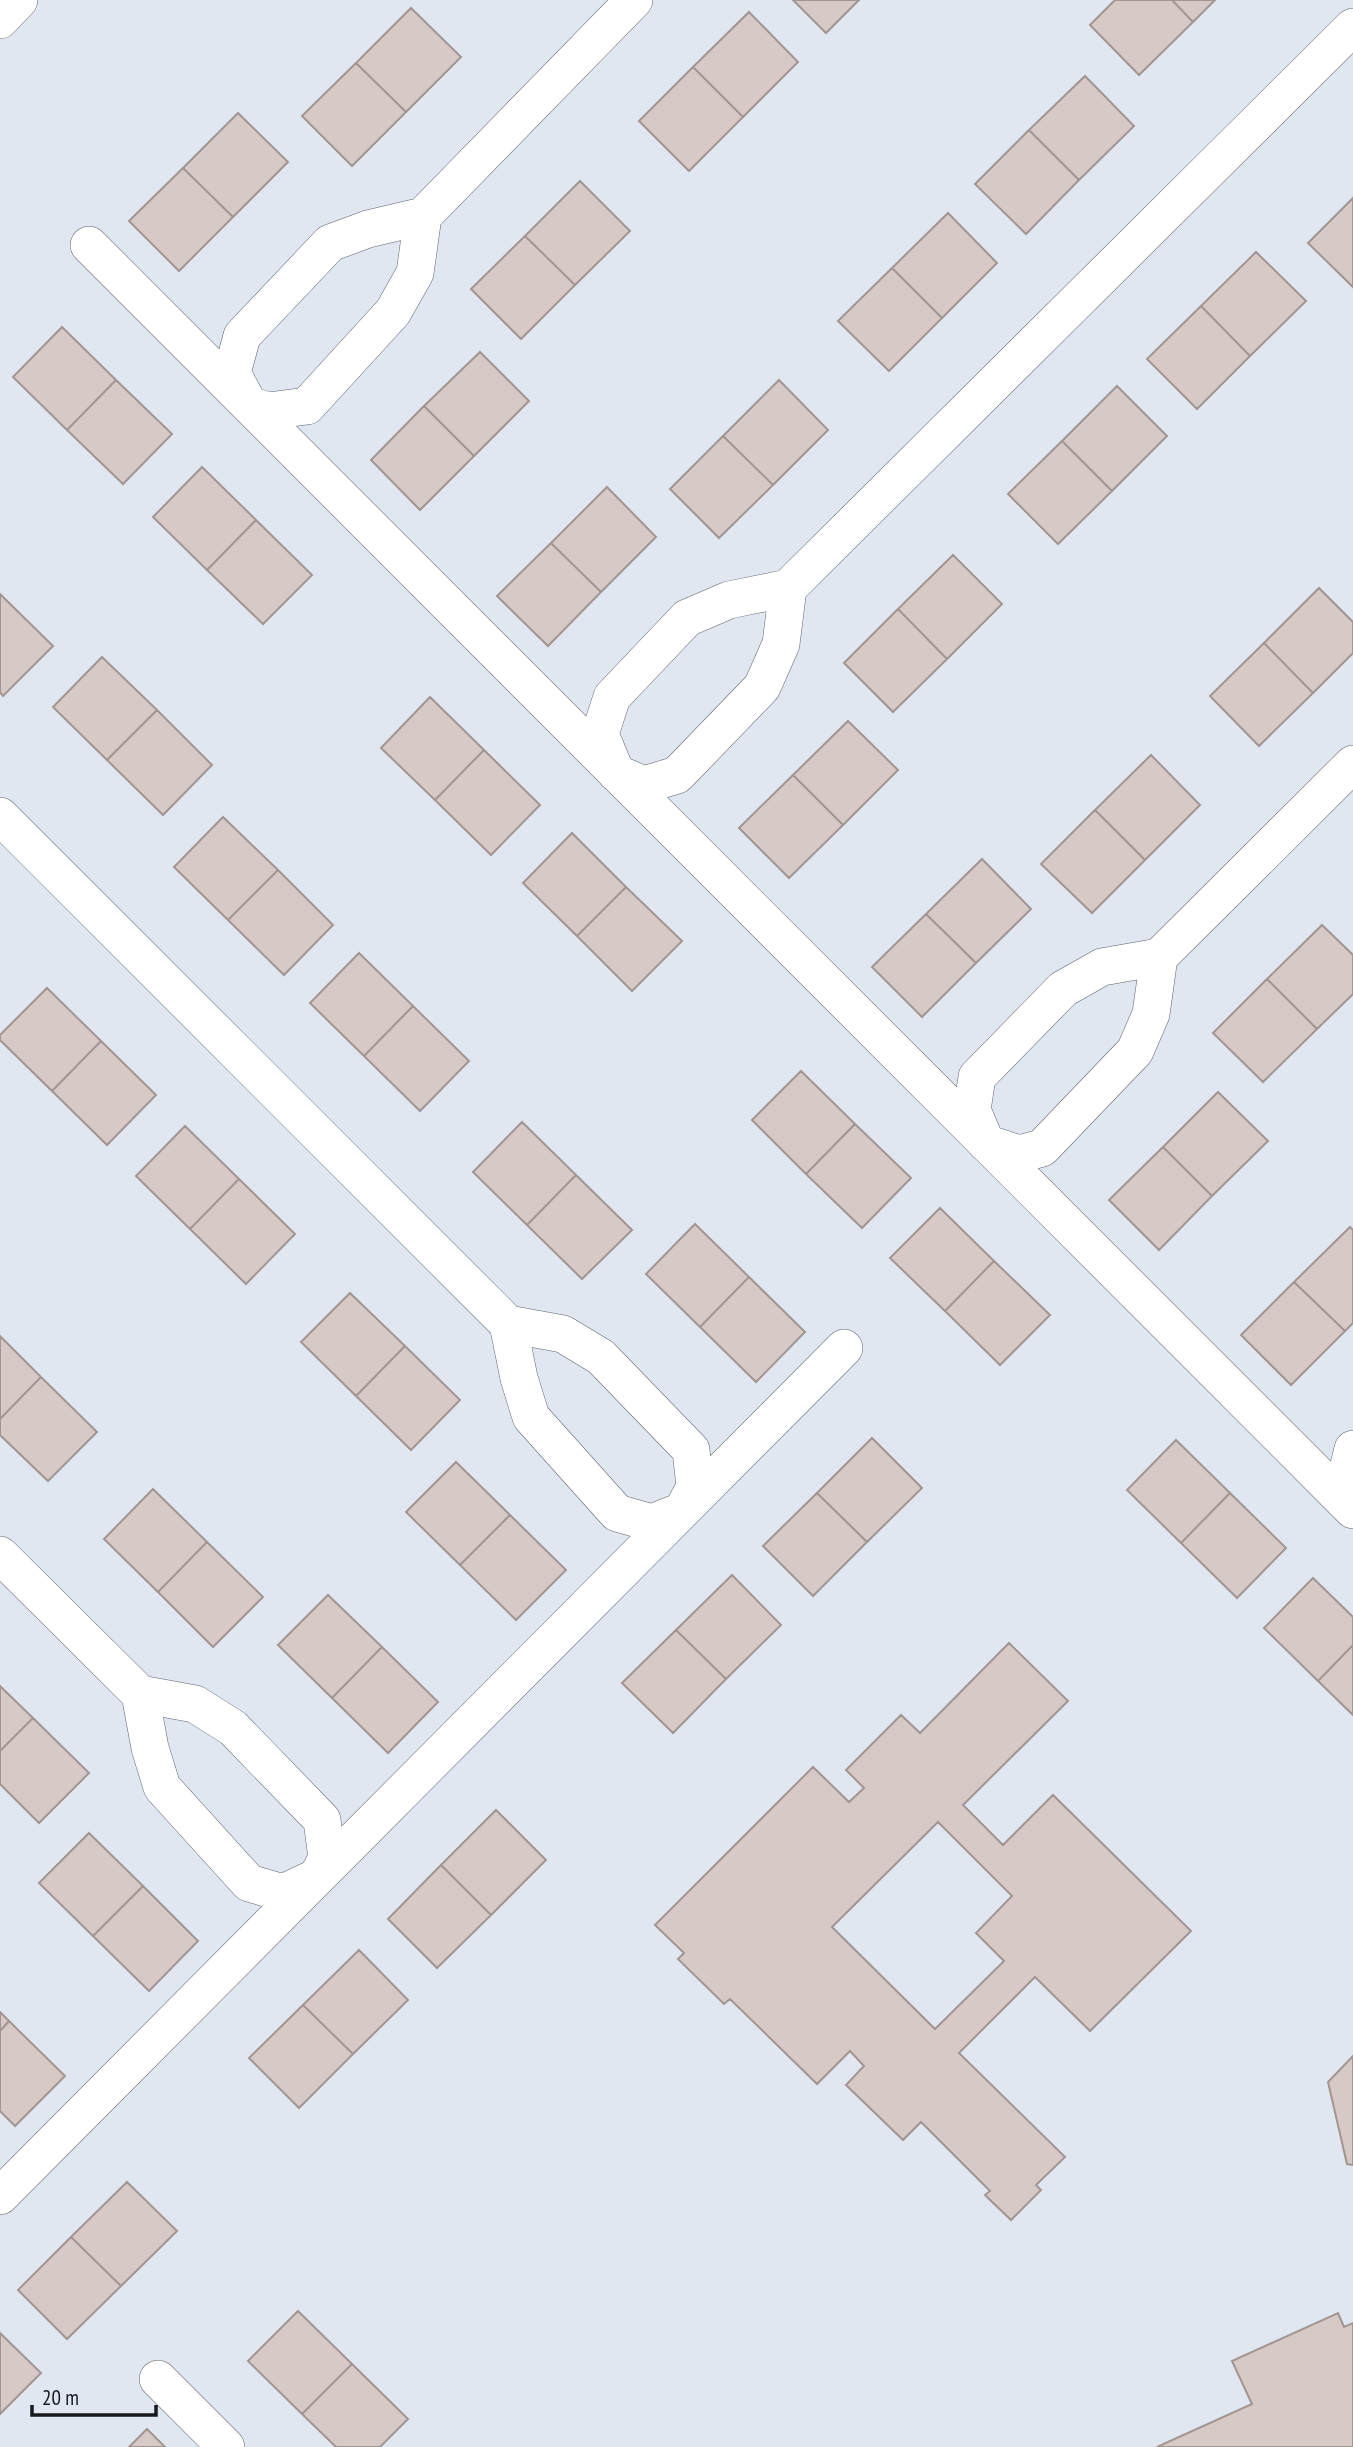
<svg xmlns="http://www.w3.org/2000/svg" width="1353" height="2447" font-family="'PT Sans Narrow',sans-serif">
	<rect width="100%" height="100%" fill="#e0e7f1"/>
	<path fill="#d6c9c6" stroke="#a29592" stroke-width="2" fill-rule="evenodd" d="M793,0H859L826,33Z
		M1115,0H1172L1193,22L1139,75L1090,25Z
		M1172,0H1215L1193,22Z
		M411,8L461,57L406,112L356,63Z
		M749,12L798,62L743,117L693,67Z
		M356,63L406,112L352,166L302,116Z
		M693,67L743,117L689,171L639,121Z
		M1085,76L1134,126L1079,180L1029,130Z
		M238,113L288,162L233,217L183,168Z
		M1029,130L1079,180L1026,234L975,184Z
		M183,168L233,217L179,271L129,221Z
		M580,181L630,231L575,285L525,236Z
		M1353,198V287L1308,243Z
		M948,213L997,263L942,318L892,268Z
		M525,236L575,285L521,339L471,289Z
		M1256,252L1306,301L1250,356L1201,306Z
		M892,268L942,318L889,371L838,321Z
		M1201,306L1250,356L1197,409L1147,359Z
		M62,327L116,380L67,430L13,377Z
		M480,352L529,401L474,456L424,406Z
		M116,380L172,434L123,484L67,430Z
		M779,380L828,430L773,485L723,436Z
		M1117,386L1167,436L1112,491L1062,441Z
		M424,406L474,456L420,510L371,460Z
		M723,436L773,485L719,538L670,489Z
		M1062,441L1112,491L1058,544L1008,494Z
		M202,467L256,520L207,570L153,517Z
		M607,487L656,537L601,592L551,543Z
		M256,520L312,575L263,624L207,570Z
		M551,543L601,592L548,646L497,596Z
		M953,555L1002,604L947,659L898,609Z
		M1319,588L1353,622V653L1313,693L1264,643Z
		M0,594L53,646L3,696L0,692Z
		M898,609L947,659L893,712L844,663Z
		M1264,643L1313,693L1259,746L1210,696Z
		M102,657L157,710L107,760L53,707Z
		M430,697L484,750L435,800L381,748Z
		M157,710L212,765L163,815L107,760Z
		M848,721L898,770L843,825L793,775Z
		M484,750L540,805L491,855L435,800Z
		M1151,755L1200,805L1145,860L1095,810Z
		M793,775L843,825L789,878L739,828Z
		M1095,810L1145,860L1092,913L1041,864Z
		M223,817L278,870L228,920L174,867Z
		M572,833L626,887L577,936L523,883Z
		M982,859L1031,909L976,963L926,914Z
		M278,870L333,925L284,975L228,920Z
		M626,887L682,941L632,991L577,936Z
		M926,914L976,963L922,1017L872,967Z
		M1322,925L1353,955V994L1317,1029L1267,979Z
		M359,953L413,1006L364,1056L310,1003Z
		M1267,979L1317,1029L1263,1082L1213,1033Z
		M47,988L101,1041L52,1091L0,1040V1035Z
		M413,1006L469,1061L420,1111L364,1056Z
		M101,1041L156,1095L107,1145L52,1091Z
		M801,1071L855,1124L806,1174L752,1120Z
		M1218,1092L1268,1141L1212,1196L1163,1147Z
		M522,1122L576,1175L527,1225L473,1172Z
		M855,1124L911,1178L862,1228L806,1174Z
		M185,1126L239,1179L190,1229L136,1176Z
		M1163,1147L1212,1196L1159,1250L1109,1200Z
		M576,1175L632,1230L582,1279L527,1225Z
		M239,1179L295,1234L246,1284L190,1229Z
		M940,1208L994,1261L945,1311L890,1258Z
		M695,1224L749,1277L700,1327L646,1274Z
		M1350,1227L1353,1230V1323L1345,1331L1294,1282Z
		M994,1261L1050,1315L1000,1365L945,1311Z
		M749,1277L805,1332L756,1382L700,1327Z
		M1294,1282L1345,1331L1291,1385L1241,1335Z
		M350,1293L405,1346L356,1396L301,1342Z
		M0,1336L41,1377L0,1419Z
		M405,1346L460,1400L411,1450L356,1396Z
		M41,1377L97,1432L48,1481L0,1435V1419Z
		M872,1438L922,1488L867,1542L817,1493Z
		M1176,1440L1230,1493L1181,1543L1127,1490Z
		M456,1462L510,1515L460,1565L406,1512Z
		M153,1489L207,1542L158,1592L104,1539Z
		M817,1493L867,1542L813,1596L763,1546Z
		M1230,1493L1286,1548L1237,1598L1181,1543Z
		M510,1515L566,1570L516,1620L460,1565Z
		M207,1542L263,1597L213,1647L158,1592Z
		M732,1575L781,1625L726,1679L676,1630Z
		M1313,1578L1353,1617V1645L1318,1681L1264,1628Z
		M328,1595L382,1647L332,1698L278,1645Z
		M676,1630L726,1679L673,1733L622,1683Z
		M1009,1643L1068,1701L963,1805L1003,1845L1053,1795L1191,1931L1090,2031L1035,1977L959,2053L1065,2157L1036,2185L1041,2190L1011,2220L985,2195L990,2191L921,2122L903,2140L846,2085L864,2066L850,2051L817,2084L730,1999L724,2004L678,1959L684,1953L655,1925L813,1767L849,1802L864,1788L846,1770L901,1715L920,1733ZM938,1822L1012,1896L976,1933L1004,1961L935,2029L832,1927Z
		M1353,1645V1715L1318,1681Z
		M382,1647L438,1702L388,1753L332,1698Z
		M0,1686L33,1718L0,1751Z
		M33,1718L89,1773L39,1823L0,1784V1751Z
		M496,1810L546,1860L491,1915L441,1865Z
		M89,1833L143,1886L93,1936L39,1883Z
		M441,1865L491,1915L437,1968L388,1919Z
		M143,1886L198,1941L149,1991L93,1936Z
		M359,1950L408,2000L353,2054L303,2005Z
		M303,2005L353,2054L299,2108L249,2058Z
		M0,2012L9,2021L0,2031Z
		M9,2021L65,2076L15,2126L0,2111V2031Z
		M1353,2056V2165L1347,2164L1328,2082Z
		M127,2182L177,2231L121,2286L71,2237Z
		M71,2237L121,2286L67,2339L18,2290Z
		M298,2311L352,2364L302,2414L248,2361Z
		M1338,2313L1344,2327L1353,2323V2447H1157L1252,2404L1232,2361Z
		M0,2333L41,2373L0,2414Z
		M352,2364L408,2419L380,2447H336L302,2414Z
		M147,2429L165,2447H129Z"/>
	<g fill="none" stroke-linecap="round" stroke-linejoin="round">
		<defs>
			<path id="minor" d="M0,20L19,0
				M423,216L415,273L393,312L307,406L268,411L249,405L232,373L242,336L330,243L368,229L423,216L634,0
				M89,245L1353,1510
				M788,588L781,644L762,687L677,775L644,785L616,773L600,734L612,697L687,618L729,600L788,588L1353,27
				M0,816L508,1324L519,1378L531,1417L617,1513L652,1523L682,1511L695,1487L691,1450L601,1357L563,1334L508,1324
				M1159,957L1151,1014L1135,1051L1042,1148L1019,1154L986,1143L972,1110L977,1077L1063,989L1102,967L1159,957L1353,764
				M1353,1449L1345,1481L1353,1502
				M0,1555L140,1694L195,1704L233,1728L322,1820L327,1858L317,1877L283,1893L249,1883L162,1787L150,1748L140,1694
				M0,2196L844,1348
				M158,2379L226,2447"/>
		</defs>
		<use href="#minor" stroke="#5e646d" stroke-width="38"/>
		<use href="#minor" stroke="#fff" stroke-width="37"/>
	</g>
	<path d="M32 2405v10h124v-10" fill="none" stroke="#171a1d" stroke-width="3.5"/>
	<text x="42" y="2405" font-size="21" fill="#171a1d" stroke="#e0e7f1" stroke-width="5" paint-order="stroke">20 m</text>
</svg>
